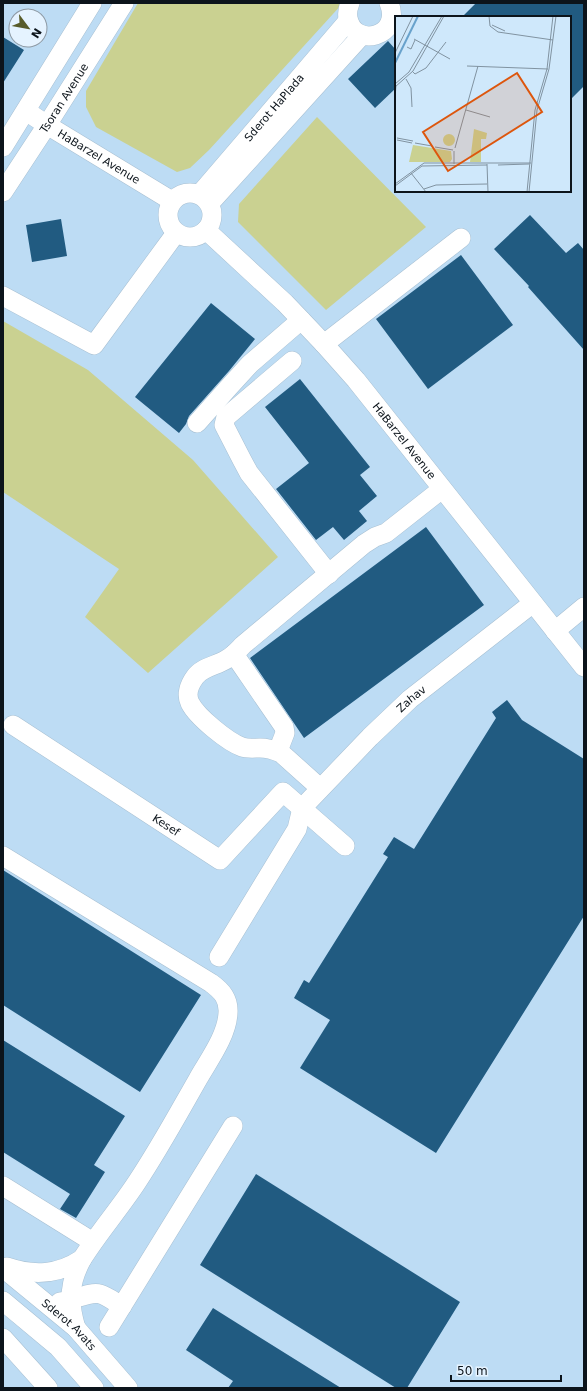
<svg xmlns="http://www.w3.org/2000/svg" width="587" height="1391" font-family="'DejaVu Sans',sans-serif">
	<rect width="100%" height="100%" fill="#cfe8fb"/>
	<path fill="#bddcf4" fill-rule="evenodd" d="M3,3H584V1388H3ZM16,16H40V40H16ZM396,17H570V191H396Z"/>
	<path fill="#cad191" d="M138,3H343L209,150L190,168L177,172L96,127L86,107V91Z
		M317,117L426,227L326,310L238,222L239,204Z
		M3,321L88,370L193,460L278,557L148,673L85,617L119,569L3,492Z"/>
	<path fill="#215b81" d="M476,3H584V86L570,100V17H462Z
		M3,37L24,50L3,83Z
		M388,41L396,50V88L375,108L348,79Z
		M530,215L566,253L578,243L584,250V350L528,287L529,286L494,249Z
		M61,219L67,256L32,262L26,225Z
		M461,255L513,325L428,389L376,319Z
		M211,303L255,339L229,371L189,416L186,424L179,433L135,397Z
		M300,379L370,467L360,475L377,496L359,511L367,521L344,540L333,527L316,540L276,489L309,463L265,407Z
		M426,527L484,605L304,738L250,658Z
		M507,700L522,720L584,759V916L436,1153L300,1068L330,1020L294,998L304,980L309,983L388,857L383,854L394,837L414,849L496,718L492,712Z
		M3,870L201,995L140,1092L3,1005Z
		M3,1040L125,1116L94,1165L105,1172L76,1218L60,1209L70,1194L3,1152Z
		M256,1174L460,1302L407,1388H396L200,1265Z
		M213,1308L341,1388H228L233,1381L186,1350Z"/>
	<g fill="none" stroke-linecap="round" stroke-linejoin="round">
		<defs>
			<g id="minor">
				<path d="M350,3C348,8 347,13 348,18C354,49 403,37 389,3"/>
				<path id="s1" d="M26,111L47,125L172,201"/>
				<path d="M3,147L92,3"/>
				<path id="s2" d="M3,192L47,125L124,3"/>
				<circle cx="190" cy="215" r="22"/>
				<path id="s3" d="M200,194L348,21"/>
				<path d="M210,203L362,35"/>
				<path id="s4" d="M206,230L285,303L324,344L356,380L584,667"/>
				<path d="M3,296L94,345L176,233"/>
				<path d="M324,344L461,238"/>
				<path d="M292,361L232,412L226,417L224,425L242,460L249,473L329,574"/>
				<path d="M197,423L229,387L250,364L301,320"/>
				<path d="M555,631L584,607"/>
				<path d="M234,654L284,727L285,733L278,751"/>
				<path id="s5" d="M13,725L220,860L283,792L345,846"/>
				<path d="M320,788L281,753C274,750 268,748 260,748C254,748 248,749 242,747C228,742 197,717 190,703C186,695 189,685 195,677C202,667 216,666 227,659C233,656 238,650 243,645L364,544L375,537L386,533L442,489"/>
				<path d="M3,856L211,983C222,991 229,999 228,1013C227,1036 208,1061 198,1079C178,1114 159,1149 137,1182C120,1208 99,1232 82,1259"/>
				<path id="s6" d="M219,957L297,829L302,808L370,737L410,699L533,603"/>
				<path d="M3,1186L93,1242"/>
				<path d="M7,1267C34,1276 58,1275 82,1259C69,1283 68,1302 76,1328"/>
				<path id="s7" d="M3,1268L76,1328L128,1388"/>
				<path d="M3,1301L58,1347L94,1388"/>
				<path d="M60,1302C72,1301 90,1291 100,1294C107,1296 115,1302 122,1306"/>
				<path d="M109,1327L233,1126"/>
				<path d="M3,1338L48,1388"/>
			</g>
		</defs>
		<use href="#minor" stroke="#a8c0d3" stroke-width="20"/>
		<use href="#minor" stroke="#fff" stroke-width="19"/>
	</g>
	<g text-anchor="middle" stroke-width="4" stroke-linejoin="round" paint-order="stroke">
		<g font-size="11" fill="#0c141b" stroke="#e5f3ff">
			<text dy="4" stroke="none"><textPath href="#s2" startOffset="112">Tsoran Avenue</textPath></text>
			<text dy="4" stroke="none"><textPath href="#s3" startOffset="114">Sderot HaPlada</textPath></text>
			<text dy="4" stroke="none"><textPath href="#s1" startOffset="86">HaBarzel Avenue</textPath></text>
			<text dy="4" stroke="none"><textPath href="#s4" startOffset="290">HaBarzel Avenue</textPath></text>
			<text dy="4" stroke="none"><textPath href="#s6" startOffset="326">Zahav</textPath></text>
			<text dy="4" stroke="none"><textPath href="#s5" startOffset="183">Kesef</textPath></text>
			<text dy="4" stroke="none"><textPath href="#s7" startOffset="87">Sderot Avats</textPath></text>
		</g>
	</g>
	<g transform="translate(395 16)">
		<rect width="176" height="176" fill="#cfe8fb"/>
		<path d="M79,113L92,117L91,123H86V146H75ZM48 124a6 6 0 1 1 12 0a6 6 0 1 1-12 0ZM18,129L56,135L57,143L55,146H14Z" fill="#cad191"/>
		<path fill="none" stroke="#69a2cc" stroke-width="2" d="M0,47L23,0"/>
		<path fill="none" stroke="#8193a1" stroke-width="1" d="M94,0L95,10L103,16L158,24M97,9L110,15M19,23L55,43M12,31L16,33L20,24M0,37L18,0M72,50L153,53M17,55L20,58L31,52L51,26M11,63L16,72L17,91M0,68L14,56L47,0M0,71L18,55L49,0M0,82L1,69M71,94L95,101M2,122L18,125M2,124L17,127M20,127L37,130M40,131L58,134M60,132L83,50M59,135V148M92,148L93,176M103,149L134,148M16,157L31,176M0,168L29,147H136M0,170L27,150L92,149M29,173L41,169L92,168M132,176L140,94L152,53L158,0M134,176L142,94L154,53L161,0"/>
		<path fill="#dd560d" fill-opacity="0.15" stroke="#dd560d" stroke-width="2" d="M122,57L147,96L53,155L28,116Z"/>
		<rect width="176" height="176" fill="none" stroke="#0c141b" stroke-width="2"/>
	</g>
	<rect width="587" height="1391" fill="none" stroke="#0c141b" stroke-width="8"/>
	<g transform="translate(28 28) rotate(122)"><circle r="19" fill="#e5f3ff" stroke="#8e9aa4"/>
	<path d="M0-3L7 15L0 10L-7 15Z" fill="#585c2a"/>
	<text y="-6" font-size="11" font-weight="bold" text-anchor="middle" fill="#0c141b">N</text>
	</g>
	<path d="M451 1375v6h110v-6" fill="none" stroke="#0c141b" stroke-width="2"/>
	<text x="457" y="1375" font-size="12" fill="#0c141b" stroke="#e5f3ff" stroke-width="3" paint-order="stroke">50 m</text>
</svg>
